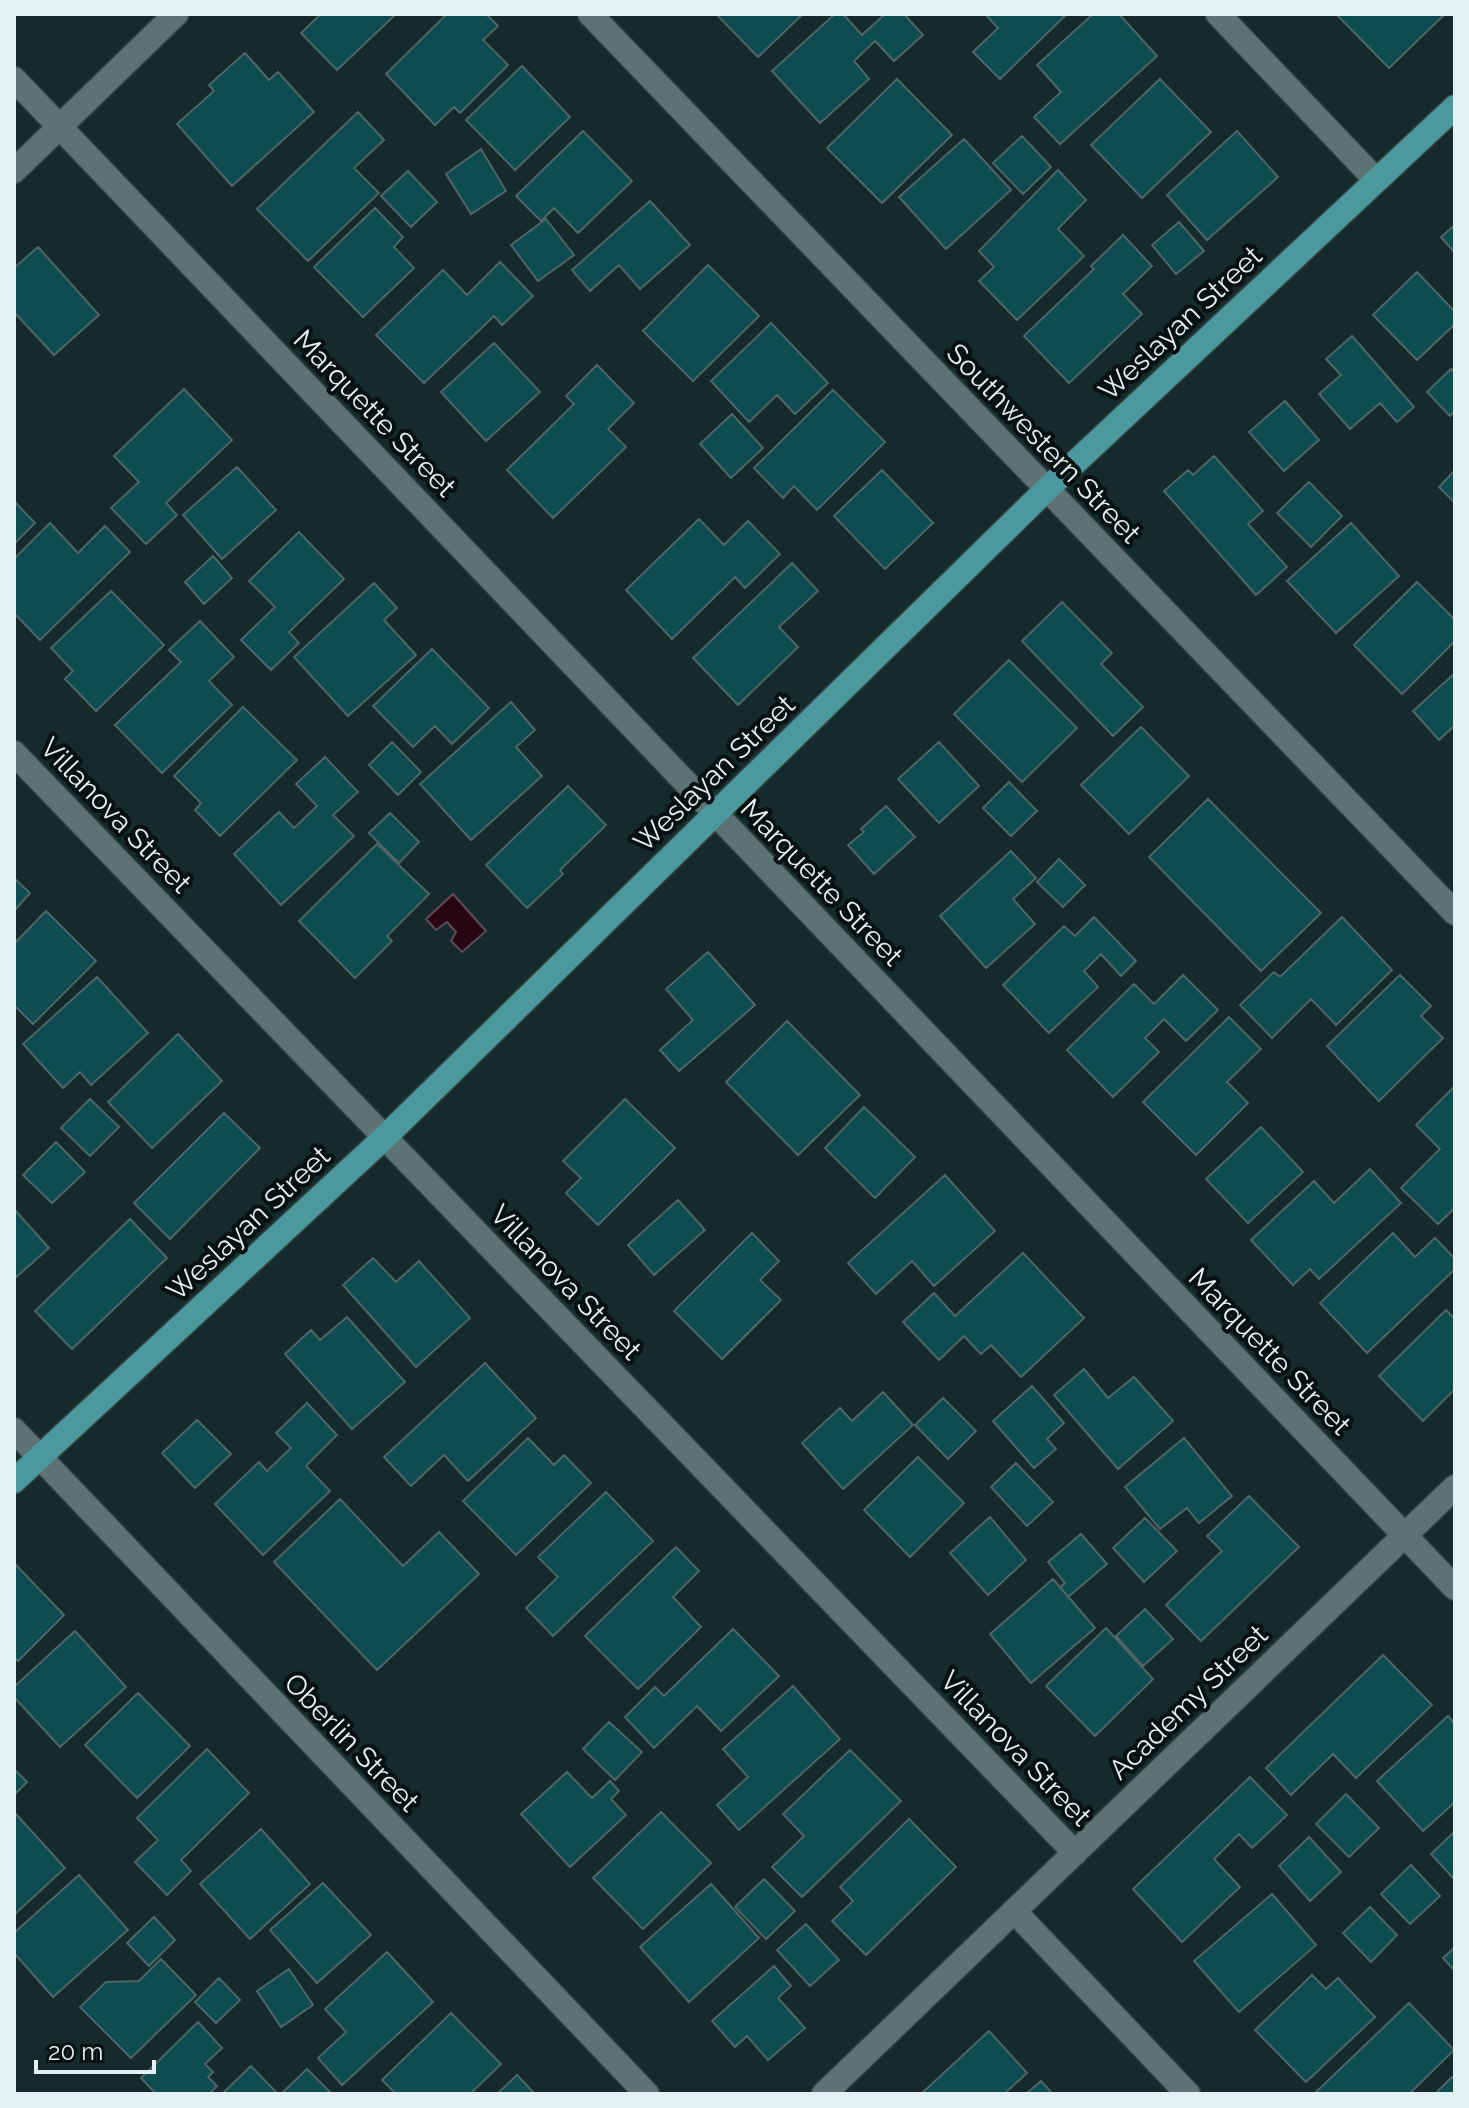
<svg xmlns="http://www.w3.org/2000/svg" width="1469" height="2108" font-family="Raleway,sans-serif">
	<rect width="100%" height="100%" fill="#152a2c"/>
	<path fill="#270512" stroke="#604c55" stroke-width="2" d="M453,894L486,931L462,952L451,941L456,932L447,922L436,930L426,919Z"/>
	<path fill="#0d4c4f" stroke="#4f6567" stroke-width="2" d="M321,14H396L337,70L301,33Z
		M447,14H486L498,26L483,40L508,65L460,113L454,107L435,125L386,74Z
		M716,14H803L758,57Z
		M835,14H843L862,35L885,14H904L923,35L894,61L875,41L854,61L869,79L820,123L772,71Z
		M985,14H1067L1000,79L973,52L998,28Z
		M1093,14H1119L1157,56L1060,144L1034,117L1061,92L1037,65Z
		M1336,14H1445L1389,68Z
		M245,53L269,80L278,72L314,112L232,186L177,124L214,91L209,85Z
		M522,66L570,117L515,170L466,120Z
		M897,79L952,135L882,203L827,148Z
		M1160,79L1211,132L1142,198L1091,145Z
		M358,112L384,140L354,168L379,193L308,261L257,209Z
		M583,131L632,181L578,233L554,208L541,221L516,196Z
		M1237,131L1278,177L1207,240L1167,195Z
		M1022,136L1051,167L1023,194L993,163Z
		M964,139L1011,190L946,249L899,197Z
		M481,149L506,191L471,214L446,174Z
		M1058,170L1086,200L1058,229L1084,256L1017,320L979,281L994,267L979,251Z
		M408,171L437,202L411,227L381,196Z
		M650,201L690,245L640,289L619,265L590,291L572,270Z
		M375,208L403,237L394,247L414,268L363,317L314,267Z
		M546,219L574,255L538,281L511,245Z
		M1179,222L1204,251L1176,274L1152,245Z
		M1455,225V253L1441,237Z
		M1123,235L1152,266L1123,294L1142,314L1069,383L1024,336L1094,269L1091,266Z
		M38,247L99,315L54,355L14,312V268Z
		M500,262L533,296L502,325L494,316L424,383L376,335L443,270L467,295Z
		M708,265L759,316L693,381L643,331Z
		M1417,272L1455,312V324L1417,360L1373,315Z
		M771,323L828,383L795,414L777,395L749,422L711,381Z
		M1352,336L1414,407L1397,422L1380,403L1350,429L1319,394L1341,375L1326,359Z
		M494,343L540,392L486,441L441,392Z
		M597,365L634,403L608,429L626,447L553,518L507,470L574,404L566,396Z
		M1451,369L1455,373V411L1450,416L1427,392Z
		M184,389L232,440L166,503L177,515L146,544L111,508L139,482L114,456Z
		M833,390L885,442L817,510L794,486L783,498L754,468Z
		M1285,401L1319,440L1284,471L1249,432Z
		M732,414L763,448L731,478L700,444Z
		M1214,456L1263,511L1248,524L1287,567L1256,595L1164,491L1188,470L1193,475Z
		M237,467L276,510L222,559L183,515Z
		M882,470L933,523L885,569L834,516Z
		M1455,470V503L1439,487Z
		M1309,482L1342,516L1311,547L1277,513Z
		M14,501L35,523L14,544Z
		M699,519L724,545L748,521L780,554L745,588L735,577L672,639L626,590Z
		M50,523L78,553L105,526L130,552L40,640L14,613V559Z
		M1351,523L1399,576L1336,633L1287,581Z
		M299,532L344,579L289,632L299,643L271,670L241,640L275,607L249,581Z
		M213,556L232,578L204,604L185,582Z
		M792,563L818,591L779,627L798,647L738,705L693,658Z
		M1417,582L1455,620V641L1402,694L1354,645Z
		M374,583L397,608L384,620L416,655L348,716L294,657Z
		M111,591L164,645L96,711L65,679L73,671L51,648Z
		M1062,602L1112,653L1101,664L1143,707L1113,736L1022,641Z
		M200,621L234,657L209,681L232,705L162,773L115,725L181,662L169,650Z
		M432,649L489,708L452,744L435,726L413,747L373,706Z
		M1009,660L1077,728L1022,782L954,714Z
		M1455,673V729L1453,727L1439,740L1413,711Z
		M511,702L535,730L516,747L542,776L471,840L420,784Z
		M243,707L297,760L220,836L195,810L201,803L174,776Z
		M1141,727L1189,776L1129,834L1081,785Z
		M392,742L421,772L398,795L369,765Z
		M939,742L979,786L939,823L898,779Z
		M325,757L358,792L333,815L354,836L281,905L234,854L279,812L294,828L317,806L296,784Z
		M1009,782L1037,811L1011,836L983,808Z
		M568,786L606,825L560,870L563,874L527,908L486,865Z
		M1208,799L1321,913L1261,971L1149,857Z
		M886,806L915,837L874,874L848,845L864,832L861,829Z
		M390,813L419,842L399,863L369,833Z
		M377,844L429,894L387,936L392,941L355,978L299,921Z
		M1011,851L1036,878L1013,899L1035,924L986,968L940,916Z
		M1059,859L1085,885L1063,907L1037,882Z
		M14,878L30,893L14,911Z
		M46,911L96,961L33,1024L14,1005V944Z
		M1094,917L1136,961L1121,976L1101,954L1084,971L1098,987L1049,1033L1003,985L1064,926L1075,936Z
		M1342,917L1392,970L1336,1025L1311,999L1272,1038L1240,1005L1274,972L1280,977Z
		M708,952L755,1005L679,1071L660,1050L693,1020L666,989Z
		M1183,975L1218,1010L1186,1041L1164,1019L1145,1038L1159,1052L1113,1097L1067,1050L1134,984L1154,1004Z
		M1400,975L1431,1006L1421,1016L1443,1038L1379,1101L1327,1046Z
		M97,977L148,1033L91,1085L80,1072L63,1088L23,1044Z
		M1229,1017L1261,1049L1227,1082L1248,1103L1196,1155L1143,1102Z
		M787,1021L860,1095L798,1155L726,1082Z
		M178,1034L222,1081L152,1148L108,1102Z
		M1455,1086V1208L1438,1224L1401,1188L1440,1149L1416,1125Z
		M90,1099L119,1127L90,1156L61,1128Z
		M625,1099L675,1148L598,1225L566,1193L581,1178L563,1161Z
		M864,1107L915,1157L875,1198L825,1148Z
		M224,1113L260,1148L170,1239L134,1203Z
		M1261,1127L1303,1172L1248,1223L1206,1179Z
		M56,1142L85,1172L52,1203L23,1175Z
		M1370,1169L1401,1203L1319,1279L1310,1269L1293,1285L1251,1240L1314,1181L1334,1203Z
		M945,1175L995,1231L934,1286L912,1261L876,1294L848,1263Z
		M678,1200L705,1230L654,1275L628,1245Z
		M14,1209L49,1248L14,1279Z
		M130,1219L167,1258L72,1349L35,1311Z
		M752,1233L779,1261L760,1280L781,1300L722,1359L674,1311Z
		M1393,1233L1415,1257L1435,1238L1455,1259V1269L1367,1353L1320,1303Z
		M1023,1253L1084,1318L1021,1377L991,1345L981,1354L964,1336L939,1360L903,1322L934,1293L955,1316Z
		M373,1258L396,1282L419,1261L470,1318L416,1367L343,1285Z
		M1446,1310L1455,1319V1389L1423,1421L1379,1376Z
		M347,1317L405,1382L352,1429L285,1354L311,1330L320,1340Z
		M485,1363L536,1418L468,1481L444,1455L411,1486L384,1457Z
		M1084,1369L1108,1398L1134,1377L1173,1421L1118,1469L1054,1395Z
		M1032,1386L1064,1423L1047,1439L1056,1449L1034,1468L993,1421Z
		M883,1392L913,1425L843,1489L802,1443L840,1408L852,1421Z
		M943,1398L976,1431L948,1459L915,1425Z
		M307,1403L337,1435L306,1466L330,1491L263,1555L215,1504L259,1462L267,1471L291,1448L276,1433Z
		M197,1420L231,1454L195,1488L162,1453Z
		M528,1438L554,1465L564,1455L591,1483L516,1555L463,1501Z
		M1184,1438L1232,1496L1199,1523L1187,1508L1160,1529L1125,1487Z
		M918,1457L964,1503L910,1557L864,1510Z
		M1016,1463L1053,1502L1027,1526L991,1487Z
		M606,1492L653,1541L553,1636L526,1608L558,1577L538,1557Z
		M1249,1496L1299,1547L1201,1641L1166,1605L1222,1551L1207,1536Z
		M340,1499L403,1566L439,1532L479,1574L377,1670L274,1562Z
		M990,1517L1026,1560L988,1595L950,1553Z
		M1145,1518L1177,1551L1144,1582L1113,1548Z
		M1081,1534L1107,1564L1068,1597L1060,1587L1065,1583L1048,1562Z
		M676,1547L699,1571L673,1597L701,1627L638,1689L585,1636Z
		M15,1564L64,1615L18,1661L14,1657Z
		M1053,1579L1095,1628L1031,1683L990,1634Z
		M1145,1609L1173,1639L1143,1666L1116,1636Z
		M1106,1628L1153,1679L1095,1736L1046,1686Z
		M733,1629L779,1676L721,1731L697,1706L654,1748L625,1717L655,1687L664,1696Z
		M75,1631L126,1687L60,1747L14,1697V1687Z
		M1383,1655L1432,1705L1356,1778L1333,1754L1291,1795L1266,1768Z
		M793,1686L840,1739L739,1830L717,1805L748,1777L723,1749Z
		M138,1693L190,1746L137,1798L85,1745Z
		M1448,1716L1455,1724V1802L1423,1831L1377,1781Z
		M609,1722L642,1752L615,1780L583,1749Z
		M207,1749L249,1793L181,1860L191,1871L167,1895L135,1862L158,1840L137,1818Z
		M850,1750L901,1801L802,1897L772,1867L804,1836L783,1814Z
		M14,1769L27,1782L14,1795Z
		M567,1772L592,1798L610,1781L619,1791L611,1799L626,1815L570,1867L521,1814Z
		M1250,1777L1287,1815L1252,1848L1239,1834L1214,1859L1240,1887L1182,1942L1133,1889Z
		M1346,1794L1379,1828L1349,1857L1316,1824Z
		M661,1812L711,1863L643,1929L593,1878Z
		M16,1814L65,1868L14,1915V1816Z
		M909,1819L956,1867L866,1955L832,1921L853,1901L840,1887Z
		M261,1829L310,1884L250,1939L200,1884Z
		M1455,1831V1880L1431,1854Z
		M1309,1837L1341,1872L1310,1901L1279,1866Z
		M1411,1865L1440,1896L1410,1924L1381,1894Z
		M79,1875L128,1930L53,1997L14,1953V1933Z
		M764,1879L795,1911L766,1939L735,1907Z
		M323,1883L371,1935L317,1983L270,1930Z
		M711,1884L759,1938L689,2002L640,1947Z
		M1272,1894L1316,1945L1239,2012L1194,1961Z
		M1370,1907L1397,1935L1371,1962L1343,1933Z
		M154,1917L175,1940L149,1966L127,1943Z
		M806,1924L839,1960L810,1986L777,1950Z
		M1455,1947V1971L1443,1958Z
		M387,1952L433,2002L342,2085L318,2058L346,2032L325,2009Z
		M161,1959L196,1995L131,2058L80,2007L106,1982L139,1981Z
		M774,1966L791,1986L778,1998L805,2028L768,2060L747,2036L735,2047L712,2021Z
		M289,1969L313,2005L281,2027L257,1991Z
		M1312,1975L1326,1989L1338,1978L1375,2017L1306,2082L1255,2030Z
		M219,1978L240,2000L216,2023L195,2002Z
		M1409,2003L1454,2050L1409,2094H1314Z
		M451,2013L501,2064L470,2094H396L382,2080Z
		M198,2022L222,2048L205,2064L213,2072L208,2077L217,2086L209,2094H156L141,2078Z
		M989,2031L1027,2073L1004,2094H921Z
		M251,2066L278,2094H222Z
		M307,2069L332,2094H281Z
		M517,2075L535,2094H497Z
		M1452,2077L1455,2080V2094H1435Z
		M1041,2081L1053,2094H1026Z"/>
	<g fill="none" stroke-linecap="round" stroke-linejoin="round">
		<defs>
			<path id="minor" d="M590,14L1455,913
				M1218,14L1376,180
				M14,79L1455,1588
				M14,171L176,14
				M14,753L1075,1853
				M14,1430L647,2094
				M1014,1911L1188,2094
				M824,2094L1455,1487"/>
			<path id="major" d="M14,1481L385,1137L1047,489L1455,107"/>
		</defs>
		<use href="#minor" stroke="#334445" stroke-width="27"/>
		<use href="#major" stroke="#334445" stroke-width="27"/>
		<use href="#minor" stroke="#5c7274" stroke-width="24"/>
		<use href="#major" stroke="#4b989d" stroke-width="24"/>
	</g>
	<g text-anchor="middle" stroke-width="8" stroke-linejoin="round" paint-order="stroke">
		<g font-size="28" fill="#e4f1f2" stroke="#081112">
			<text transform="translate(1180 323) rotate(-43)" y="10">Weslayan Street</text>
			<text transform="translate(375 413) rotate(46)" y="10">Marquette Street</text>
			<text transform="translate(1044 443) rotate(46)" y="10">Southwestern Street</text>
			<text transform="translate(714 773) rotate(-44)" y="10">Weslayan Street</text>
			<text transform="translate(116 815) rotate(46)" y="10">Villanova Street</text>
			<text transform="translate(822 882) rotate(46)" y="10">Marquette Street</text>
			<text transform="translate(248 1223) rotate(-43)" y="10">Weslayan Street</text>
			<text transform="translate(566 1282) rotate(46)" y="10">Villanova Street</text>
			<text transform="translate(1270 1351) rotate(46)" y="10">Marquette Street</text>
			<text transform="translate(1188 1702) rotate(-44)" y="10">Academy Street</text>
			<text transform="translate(352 1742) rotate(46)" y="10">Oberlin Street</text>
			<text transform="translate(1016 1748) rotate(46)" y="10">Villanova Street</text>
		</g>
	</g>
	<rect width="1469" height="2108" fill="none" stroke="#e4f1f2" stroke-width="32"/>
	<path d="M36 2060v12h118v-12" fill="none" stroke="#e4f1f2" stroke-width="4"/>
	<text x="48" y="2060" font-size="24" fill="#e4f1f2" stroke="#081112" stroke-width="6" paint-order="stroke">20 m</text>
</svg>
